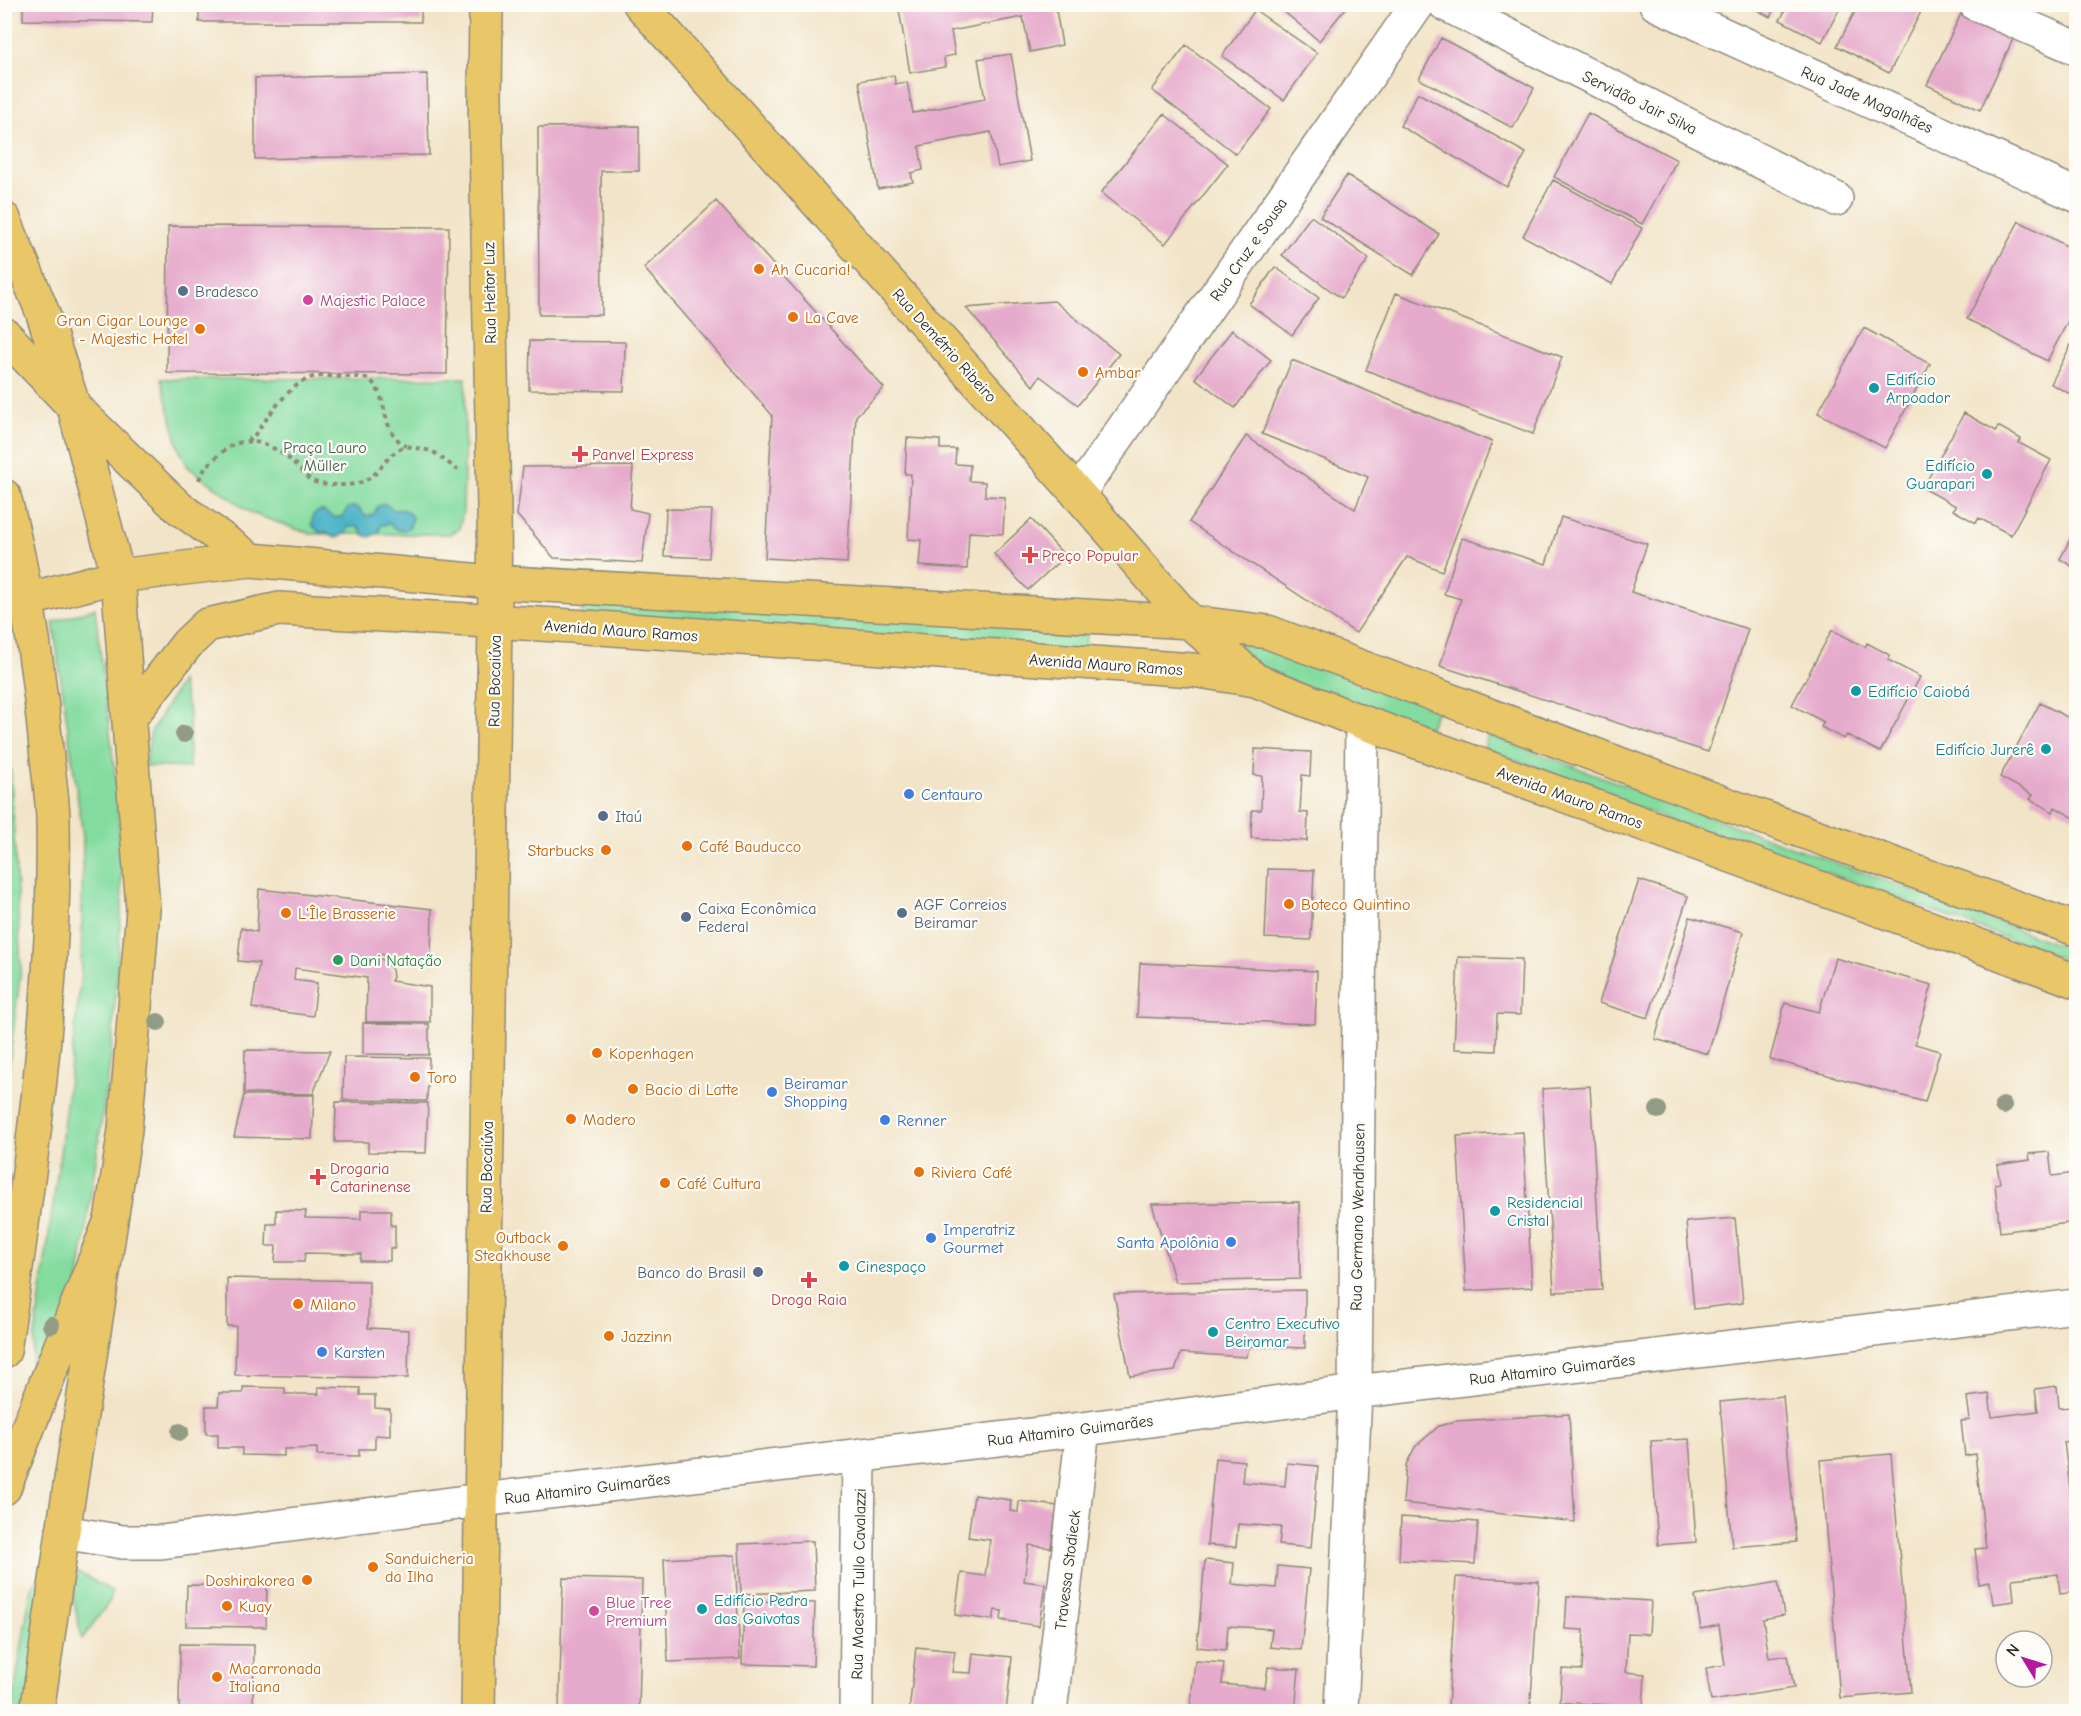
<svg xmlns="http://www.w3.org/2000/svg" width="2081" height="1716" font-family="'Comic Neue',sans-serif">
	<rect width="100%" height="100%" fill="#fdfcf7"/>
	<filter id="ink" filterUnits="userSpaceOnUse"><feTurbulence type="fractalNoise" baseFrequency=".0167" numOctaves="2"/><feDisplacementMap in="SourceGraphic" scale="12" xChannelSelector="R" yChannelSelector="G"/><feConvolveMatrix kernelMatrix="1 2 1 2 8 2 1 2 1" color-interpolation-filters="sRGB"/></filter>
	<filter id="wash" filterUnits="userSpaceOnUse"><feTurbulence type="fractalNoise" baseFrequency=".008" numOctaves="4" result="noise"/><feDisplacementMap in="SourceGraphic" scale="24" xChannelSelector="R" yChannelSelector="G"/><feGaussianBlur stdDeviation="1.35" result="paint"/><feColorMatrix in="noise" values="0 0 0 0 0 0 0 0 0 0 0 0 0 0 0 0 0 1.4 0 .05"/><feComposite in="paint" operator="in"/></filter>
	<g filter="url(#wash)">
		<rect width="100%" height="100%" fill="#f2e4c8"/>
		<path fill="#83db9f" stroke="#578365" stroke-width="1.5" d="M466,378L463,511L459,529L450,534H310L251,513L188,467L179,449L161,379Z
			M583,596L1087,625L1085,651L581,620Z
			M95,608L118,799L122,900L111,1056L77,1291L23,1422L61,1146L81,977L83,837L53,622Z
			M1226,637L1280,645L1439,706L1427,734L1264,671Z
			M5,665L21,968L5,1101H4Z
			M181,681L189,712V768L145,766L151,732Z
			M1488,735L2076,951V964L1854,882L1662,817L1484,748Z
			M47,1567L26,1711L11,1712L31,1588Z
			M76,1571L112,1591L110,1601L82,1639L73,1598Z"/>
		<path fill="#48b2c7" stroke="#3a6e79" stroke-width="1.5" d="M385,504L394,510C402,509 409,509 412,519L410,526C403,533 396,531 390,524L381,525L379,532L370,537L364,535L359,527H348L346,533L337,538L331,536L326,532H319L312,525L313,515C325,506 325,514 333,517C336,518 339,516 342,517L348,508C356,504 361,509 365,516L373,515L378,506Z"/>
		<g id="blocks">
			<path fill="#e6aacc" d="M23,4H153L152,22L23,20Z
				M199,4H421V22H199Z
				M898,4H1055L1062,45L1030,52L1023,17L951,31L955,55L944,57L945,67L910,73Z
				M1275,4H1349L1319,41Z
				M1746,4H1777L1770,17Z
				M1789,4H1842L1822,42L1780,20Z
				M1859,4H1925L1889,73L1837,46Z
				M1255,10L1317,53L1284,100L1222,56Z
				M1961,14L2013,39L1980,110L1927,85Z
				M1441,38L1534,88L1513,128L1419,79Z
				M1186,45L1271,109L1236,154L1152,90Z
				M1011,54L1030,161L998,167L991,132L919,146L923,170L911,173L913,182L878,189L859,81L894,75L895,84L907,82L913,113L985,99L978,59Z
				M427,74L429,155L255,159V78Z
				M1418,93L1526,153L1507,187L1400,126Z
				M1588,113L1677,160L1642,224L1554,177Z
				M1164,114L1228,164L1165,244L1101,193Z
				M639,126V171H601L602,315H539L538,127Z
				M1347,175L1439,234L1413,275L1320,217Z
				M1553,180L1642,228L1612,284L1523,236Z
				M716,201L884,388L856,416L847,563L765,558L772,415L644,268Z
				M1311,216L1369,259L1341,298L1282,255Z
				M2019,221L2076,251V306L2047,361L1967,319Z
				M168,226L449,227L447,374L167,373Z
				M1275,267L1319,298L1292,335L1249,304Z
				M1396,293L1562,357L1533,434L1366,370Z
				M1054,301L1119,354L1078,405L1040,376L1033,386L966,308Z
				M1864,328L1930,364L1885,448L1818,413Z
				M1232,330L1271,360L1235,408L1195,378Z
				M2076,335V397L2051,384Z
				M530,341L625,342L624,391L529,390Z
				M1292,360L1492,442L1442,571L1407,557L1356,633L1189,522L1246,436L1355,509L1368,477L1262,434Z
				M1964,413L1996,431L1998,426L2021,439L2019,443L2051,460L2011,535L1979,518L1976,523L1953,510L1956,506L1923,488Z
				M907,438L940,440V449H956L955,464L970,465L969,481L985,482V496L1005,497L1003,534L969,532L967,569L919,566L921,540L908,539L911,474H905Z
				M633,466L630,509L648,513L642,563L554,558L517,515L523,467Z
				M666,509L712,510L709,558L664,556Z
				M1561,517L1647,544L1631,592L1748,629L1708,752L1440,666L1461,599L1444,594L1462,538L1546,564Z
				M1031,519L1065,556L1028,590L994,554Z
				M2076,528V569L2060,559Z
				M1832,630L1865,647L1867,643L1890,655L1888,660L1920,677L1880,752L1847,735L1844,739L1821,727L1824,722L1792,705Z
				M2040,703L2073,720L2076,712V819L2055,807L2053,812L2030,799L2033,795L2000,777Z
				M1255,749L1311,752L1310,776L1302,775L1300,812L1308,813L1307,841L1251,838L1252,810H1261L1262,776L1254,775Z
				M1268,869L1314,870L1311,940L1265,938Z
				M1639,880L1688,896L1648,1018L1599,1003Z
				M259,889L432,909L431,963L379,954V958L385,961L392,970L393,977L391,981L430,987V1022H366L367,978L295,968L294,980L317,983L313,1016L252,1008L259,963L238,961L241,928L257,932Z
				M1690,917L1743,932L1708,1054L1655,1039Z
				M1458,957L1522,959L1520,1015L1497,1014L1496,1051L1454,1049Z
				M1835,958L1932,985L1915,1044L1940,1051L1925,1102L1770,1059L1785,1003L1819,1012Z
				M1140,963L1317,971L1315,1024L1137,1017Z
				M363,1023L429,1024V1055L363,1054Z
				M245,1050L330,1051L313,1094L244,1093Z
				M344,1057L429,1058L427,1101L343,1100Z
				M1590,1086L1602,1290L1554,1292L1542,1089Z
				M244,1095H314L312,1139L234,1137Z
				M336,1102L428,1103L426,1153L368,1152V1142H335Z
				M1523,1132L1532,1287L1466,1291L1457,1136Z
				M2049,1152L2052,1176L2076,1173V1222L2000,1232L1995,1184L2000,1183L1997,1165L2030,1160L2029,1154Z
				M1299,1202L1300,1279L1175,1282L1152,1204Z
				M276,1210L306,1211L305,1218L361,1219V1210H391V1226L395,1225V1248H390V1261H360L361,1254L305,1253L304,1262H275L276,1246H266L267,1224H276Z
				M1735,1218L1743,1303L1694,1309L1686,1222Z
				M227,1278L369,1281L368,1328L409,1330L408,1378L235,1375L236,1326H227Z
				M1305,1290V1348L1250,1346L1246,1357L1181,1353L1175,1371L1130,1376L1114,1294Z
				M2057,1386L2059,1408L2072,1407L2076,1441L2064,1442L2076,1536V1592L2060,1594L2058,1574L2012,1579L2014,1601L1993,1604L1990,1582L1979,1584L1975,1549L1986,1548L1975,1454L1965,1456L1961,1421L1970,1420L1967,1397L1989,1394L1992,1417L2038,1411L2035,1389Z
				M243,1387L285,1388V1394H319L318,1387L360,1388V1395H375V1408L390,1409V1436L375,1435V1449H359V1456L317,1455V1448L284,1449V1456L242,1455V1448H218V1434H206V1406H218L219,1393H243Z
				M1783,1396L1796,1542L1732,1547L1720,1402Z
				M1569,1414L1575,1522L1403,1503L1406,1465L1415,1447L1439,1426L1456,1421Z
				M1689,1439L1696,1542L1658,1545L1651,1441Z
				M1891,1454L1911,1692L1840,1698L1820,1460Z
				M1215,1458L1244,1461L1242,1482L1285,1486L1287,1463L1318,1466L1311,1548L1279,1545L1281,1527L1238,1524L1236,1547L1207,1545Z
				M974,1495L1011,1500L1010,1511L1018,1512L1019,1501L1057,1506L1051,1548L1029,1545L1024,1581L1045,1584L1039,1626L1001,1620L1002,1611L995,1610L993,1620L955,1615L961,1573L985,1576L990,1540L968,1537Z
				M1401,1517L1478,1522L1475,1564L1399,1560Z
				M813,1541L815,1591L741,1594L739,1544Z
				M735,1555L740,1659L668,1662L664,1559Z
				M1205,1560L1234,1563L1232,1584L1276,1588L1278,1566L1309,1569L1301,1650L1270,1647L1272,1629L1228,1626L1226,1650L1197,1647Z
				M1456,1577L1539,1581L1530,1712L1448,1707Z
				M563,1578L642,1580L639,1712H559Z
				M1778,1582L1784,1615L1763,1619L1769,1658L1788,1655L1794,1688L1711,1701L1706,1668L1725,1665L1719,1625L1701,1629L1695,1596Z
				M187,1585L267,1586L266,1627L186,1626Z
				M1567,1596L1651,1601L1649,1634L1628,1633L1626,1672L1645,1674L1643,1707L1560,1702L1562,1669L1582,1670L1584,1630L1565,1629Z
				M744,1601L815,1603L813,1666L742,1664Z
				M180,1644L254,1645L253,1711L179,1710Z
				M916,1647L955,1651L952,1672L971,1673L973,1653L1012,1657L1006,1712H909Z
				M1195,1661L1224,1663L1222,1684L1265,1688L1268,1667L1299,1669L1295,1712H1190Z"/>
		</g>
	</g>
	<g filter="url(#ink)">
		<use href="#blocks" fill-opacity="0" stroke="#8e887a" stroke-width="1.5"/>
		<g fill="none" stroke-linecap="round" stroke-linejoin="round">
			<defs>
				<path id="minor" d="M1445,4L1836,199
					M1656,4L2076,195
					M1976,4L2076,48
					M1078,494L1418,4
					M63,1532L123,1542H161L481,1500L1083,1429L1355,1392L2076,1306
					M856,1712L859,1457
					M1050,1712L1083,1429
					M1341,1712L1355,1392L1362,722"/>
				<path id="major" d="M640,4L1078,494L1190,622L1255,680
					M4,219L42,311L74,407L118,576L143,909L125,1130L63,1532L37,1712
					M74,407L178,507L251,560
					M118,576L251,560L494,582L1190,622L1268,632L1734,807L2076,929
					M129,719L187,644L207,625L279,609L557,625L1193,670L1255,680L1362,722L2076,981
					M478,1712L495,622L494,508L485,98L486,4"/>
				<path id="highway" d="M4,334L74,407
					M4,496C25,575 37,657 45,737C47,764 52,792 53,819C56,997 30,1174 4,1351
					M4,612L26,600L118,576
					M4,1488L111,1220"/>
			</defs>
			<use href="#minor" stroke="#8e887a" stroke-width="36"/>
			<use href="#major" stroke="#8e887a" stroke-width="36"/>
			<use href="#highway" stroke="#8e887a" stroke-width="36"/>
			<path stroke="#8e887a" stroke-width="4" stroke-dasharray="4.5 4.5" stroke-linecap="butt" d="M247,441L253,437C269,417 285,388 310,378C320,374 336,377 347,377C355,377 368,376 373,383C390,403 379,430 406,446
				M199,480C203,468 213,460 222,452C246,431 275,445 295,464C301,470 306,478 315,482C324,486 337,485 347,485C382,483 379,457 406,446L432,451L458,470"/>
			<use href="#minor" stroke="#fff" stroke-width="33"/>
			<use href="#major" stroke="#e9c769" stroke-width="33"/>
			<use href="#highway" stroke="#e9c769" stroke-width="33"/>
		</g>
		<g fill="#939b85">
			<circle cx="184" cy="734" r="9"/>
			<circle cx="158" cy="1022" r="9"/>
			<circle cx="2003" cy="1106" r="9"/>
			<circle cx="1658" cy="1110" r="9"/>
			<circle cx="51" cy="1325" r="9"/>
			<circle cx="180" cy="1432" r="9"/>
		</g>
	</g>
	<g fill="#e8710a" stroke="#fdfcf7" stroke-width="2">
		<circle cx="759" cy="269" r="6"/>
		<circle cx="793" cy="317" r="6"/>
		<circle cx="200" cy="329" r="6"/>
		<circle cx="1083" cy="372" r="6"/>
		<circle cx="687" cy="846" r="6"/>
		<circle cx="606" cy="850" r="6"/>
		<circle cx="1289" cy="904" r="6"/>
		<circle cx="286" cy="913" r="6"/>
		<circle cx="597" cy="1053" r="6"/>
		<circle cx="415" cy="1077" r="6"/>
		<circle cx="633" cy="1089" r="6"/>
		<circle cx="571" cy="1119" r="6"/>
		<circle cx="919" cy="1172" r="6"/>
		<circle cx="665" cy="1183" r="6"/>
		<circle cx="563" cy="1246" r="6"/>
		<circle cx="298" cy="1304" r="6"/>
		<circle cx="609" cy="1336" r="6"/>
		<circle cx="373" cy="1567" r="6"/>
		<circle cx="307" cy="1580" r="6"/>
		<circle cx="227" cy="1606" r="6"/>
		<circle cx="217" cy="1677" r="6"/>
	</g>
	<g fill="#5c6f8a" stroke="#fdfcf7" stroke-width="2">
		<circle cx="183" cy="291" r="6"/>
		<circle cx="603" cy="816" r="6"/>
		<circle cx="902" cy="913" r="6"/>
		<circle cx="686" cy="917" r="6"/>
		<circle cx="758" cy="1272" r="6"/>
	</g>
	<g fill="#d1479c" stroke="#fdfcf7" stroke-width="2">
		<circle cx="308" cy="300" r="6"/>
		<circle cx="594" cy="1611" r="6"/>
	</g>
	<g fill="#0f9aa8" stroke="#fdfcf7" stroke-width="2">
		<circle cx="1874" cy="388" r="6"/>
		<circle cx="1987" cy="474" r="6"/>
		<circle cx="1856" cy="691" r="6"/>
		<circle cx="2046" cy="749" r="6"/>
		<circle cx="1495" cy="1211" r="6"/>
		<circle cx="844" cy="1266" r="6"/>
		<circle cx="1213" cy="1332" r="6"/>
		<circle cx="702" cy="1609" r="6"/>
	</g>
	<g fill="#e0444e" stroke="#fdfcf7" stroke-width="2">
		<path d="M577 445h6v6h6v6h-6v6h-6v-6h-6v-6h6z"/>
		<path d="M1027 546h6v6h6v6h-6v6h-6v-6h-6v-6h6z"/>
		<path d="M315 1168h6v6h6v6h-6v6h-6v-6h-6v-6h6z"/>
		<path d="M806 1271h6v6h6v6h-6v6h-6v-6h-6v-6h6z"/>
	</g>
	<g fill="#3f7fe0" stroke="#fdfcf7" stroke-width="2">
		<circle cx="909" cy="794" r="6"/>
		<circle cx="772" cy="1092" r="6"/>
		<circle cx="885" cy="1120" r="6"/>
		<circle cx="931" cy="1238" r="6"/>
		<circle cx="1231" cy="1242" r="6"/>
		<circle cx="322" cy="1352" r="6"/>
	</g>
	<circle fill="#2e9e5b" stroke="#fdfcf7" stroke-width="2" cx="338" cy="960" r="6"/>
	<g text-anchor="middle" stroke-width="4.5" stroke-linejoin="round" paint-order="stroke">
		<g font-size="16" fill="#2b2b2b" stroke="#fdfcf7">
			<text transform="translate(1867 99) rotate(24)" y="6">Rua Jade Magalhães</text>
			<text transform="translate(1640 102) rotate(26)" y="6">Servidão Jair Silva</text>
			<text transform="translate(1248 249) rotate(-55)" y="6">Rua Cruz e Sousa</text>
			<text transform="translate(489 293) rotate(-91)" y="6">Rua Heitor Luz</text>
			<text transform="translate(945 345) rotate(48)" y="6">Rua Demétrio Ribeiro</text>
			<text transform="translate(621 630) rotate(4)" y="6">Avenida Mauro Ramos</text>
			<text transform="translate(1106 664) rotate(4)" y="6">Avenida Mauro Ramos</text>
			<text transform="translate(494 681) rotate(-89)" y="6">Rua Bocaiúva</text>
			<text transform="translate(1570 797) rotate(20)" y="6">Avenida Mauro Ramos</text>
			<text transform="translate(486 1167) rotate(-89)" y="6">Rua Bocaiúva</text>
			<text transform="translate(1357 1217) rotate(-89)" y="6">Rua Germano Wendhausen</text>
			<text transform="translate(1552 1369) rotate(-7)" y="6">Rua Altamiro Guimarães</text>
			<text transform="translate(1070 1430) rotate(-7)" y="6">Rua Altamiro Guimarães</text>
			<text transform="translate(587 1488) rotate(-7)" y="6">Rua Altamiro Guimarães</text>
			<text transform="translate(1067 1570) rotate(-83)" y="6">Travessa Stodieck</text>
			<text transform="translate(858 1584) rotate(-89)" y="6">Rua Maestro Tullo Cavalazzi</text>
		</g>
		<g font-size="16" fill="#c56008" stroke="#fdfcf7" text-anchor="start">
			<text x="771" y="275">Ah Cucaria!</text>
			<text x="805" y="323">La Cave</text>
			<text x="188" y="326" text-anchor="end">Gran Cigar Lounge<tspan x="188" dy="18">- Majestic Hotel</tspan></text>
			<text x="1095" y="378">Ambar</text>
			<text x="699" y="852">Café Bauducco</text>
			<text x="594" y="856" text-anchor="end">Starbucks</text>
			<text x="1301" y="910">Boteco Quintino</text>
			<text x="298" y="919">L'Île Brasserie</text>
			<text x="609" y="1059">Kopenhagen</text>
			<text x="427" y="1083">Toro</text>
			<text x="645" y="1095">Bacio di Latte</text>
			<text x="583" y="1125">Madero</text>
			<text x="931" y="1178">Riviera Café</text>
			<text x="677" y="1189">Café Cultura</text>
			<text x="551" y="1243" text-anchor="end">Outback<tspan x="551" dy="18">Steakhouse</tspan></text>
			<text x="310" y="1310">Milano</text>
			<text x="621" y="1342">Jazzinn</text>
			<text x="385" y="1564">Sanduicheria<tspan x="385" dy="18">da Ilha</tspan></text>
			<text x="295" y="1586" text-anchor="end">Doshirakorea</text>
			<text x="239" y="1612">Kuay</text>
			<text x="229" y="1674">Macarronada<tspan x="229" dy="18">Italiana</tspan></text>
		</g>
		<g font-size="16" fill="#4e5e75" stroke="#fdfcf7" text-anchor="start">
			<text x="195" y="297">Bradesco</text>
			<text x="615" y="822">Itaú</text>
			<text x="914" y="910">AGF Correios<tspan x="914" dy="18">Beiramar</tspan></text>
			<text x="698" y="914">Caixa Econômica<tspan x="698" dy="18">Federal</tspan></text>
			<text x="746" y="1278" text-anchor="end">Banco do Brasil</text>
		</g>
		<g font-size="16" fill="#b23c85" stroke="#fdfcf7" text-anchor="start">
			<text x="320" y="306">Majestic Palace</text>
			<text x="606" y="1608">Blue Tree<tspan x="606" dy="18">Premium</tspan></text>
		</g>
		<g font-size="16" fill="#0d838f" stroke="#fdfcf7" text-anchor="start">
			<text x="1886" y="385">Edifício<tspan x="1886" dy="18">Arpoador</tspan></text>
			<text x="1975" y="471" text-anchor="end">Edifício<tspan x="1975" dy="18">Guarapari</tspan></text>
			<text x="1868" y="697">Edifício Caiobá</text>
			<text x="2034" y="755" text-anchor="end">Edifício Jurerê</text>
			<text x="1507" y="1208">Residencial<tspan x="1507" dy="18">Cristal</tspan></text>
			<text x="856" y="1272">Cinespaço</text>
			<text x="1225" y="1329">Centro Executivo<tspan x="1225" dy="18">Beiramar</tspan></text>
			<text x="714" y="1606">Edifício Pedra<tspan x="714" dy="18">das Gaivotas</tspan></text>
		</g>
		<g font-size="16" fill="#45604e" stroke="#fdfcf7">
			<text x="325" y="453">Praça Lauro<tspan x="325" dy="18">Müller</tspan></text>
		</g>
		<g font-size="16" fill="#be3a42" stroke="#fdfcf7" text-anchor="start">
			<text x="592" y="460">Panvel Express</text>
			<text x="1042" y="561">Preço Popular</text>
			<text x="330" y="1174">Drogaria<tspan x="330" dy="18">Catarinense</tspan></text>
			<text x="809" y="1305" text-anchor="middle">Droga Raia</text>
		</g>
		<g font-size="16" fill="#366cbe" stroke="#fdfcf7" text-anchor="start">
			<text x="921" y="800">Centauro</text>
			<text x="784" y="1089">Beiramar<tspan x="784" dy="18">Shopping</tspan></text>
			<text x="897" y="1126">Renner</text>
			<text x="943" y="1235">Imperatriz<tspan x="943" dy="18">Gourmet</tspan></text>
			<text x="1219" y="1248" text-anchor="end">Santa Apolônia</text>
			<text x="334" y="1358">Karsten</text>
		</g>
		<g font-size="16" fill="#27864d" stroke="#fdfcf7" text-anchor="start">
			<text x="350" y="966">Dani Natação</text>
		</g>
	</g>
	<rect width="2081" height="1716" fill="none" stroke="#fdfcf7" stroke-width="24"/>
	<g transform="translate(2024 1659) rotate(308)"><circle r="28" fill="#fdfcf7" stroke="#a9a8a5" stroke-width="1.5"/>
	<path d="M0-4.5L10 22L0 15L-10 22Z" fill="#b5179e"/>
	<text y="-9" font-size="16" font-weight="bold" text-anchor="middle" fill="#2b2b2b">N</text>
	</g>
</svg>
